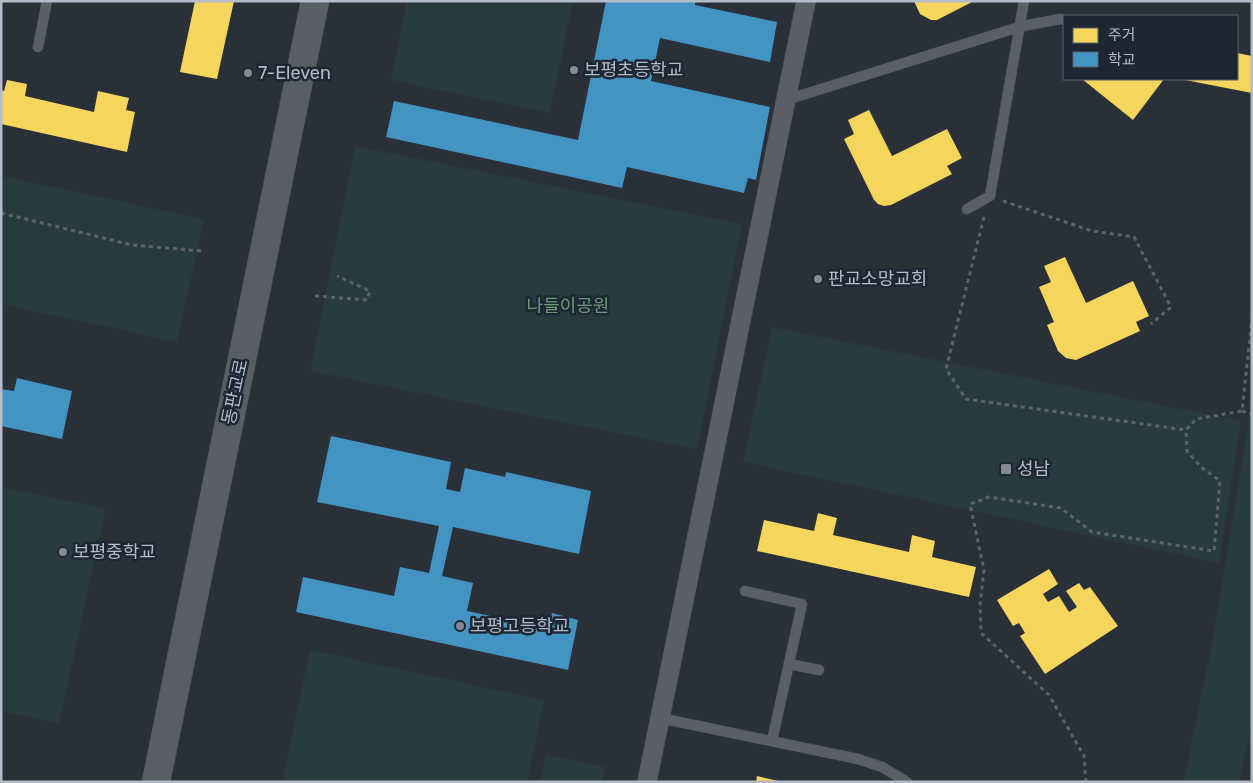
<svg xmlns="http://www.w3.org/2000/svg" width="1253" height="783" font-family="Rubik,'Noto Sans KR',sans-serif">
	<rect width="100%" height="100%" fill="#2a3038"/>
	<path fill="#273a3e" d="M407,1H573L550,113L391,80Z
		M355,146L742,224L697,449L310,371Z
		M1,176L204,219L177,342L1,304Z
		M772,327L1241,421L1219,563L743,462Z
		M1252,383V722L1239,782H1184L1214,633L1247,431Z
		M1,487L106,509L59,723L1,711Z
		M310,650L544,700L527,782H282Z
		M546,755L605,767L602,782H540Z"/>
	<path fill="#f6d55c" d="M195,1H234L217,79L180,72Z
		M914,1H974L937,20H931L920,14Z
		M1237,53L1252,56V93L1185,80L1237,79Z
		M1082,79H1164L1133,120Z
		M7,80L27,84L25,96L94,112L98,91L129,98L126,110L135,112L127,152L1,124V90L4,91Z
		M869,110L892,156L947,129L962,158L947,166L952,174L891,205L884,206L878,204L874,200L844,139L854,134L848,120Z
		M1065,257L1086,303L1133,281L1149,316L1136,322L1140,331L1076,360L1066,358L1058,351L1047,325L1054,322L1039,287L1051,282L1044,266Z
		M818,513L837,518L833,535L909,552L912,535L935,541L932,557L976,567L969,597L757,551L764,520L814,531Z
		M1049,569L1058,584L1043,594L1048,602L1059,596L1069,612L1077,607L1066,591L1079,583L1084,590L1090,587L1118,626L1045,674L1020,636L1025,633L1019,623L1013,626L997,600Z
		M757,776L778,781V782H756Z"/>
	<path fill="#4393c3" d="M606,1H695V5L777,22L770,62L660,38L651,81L770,107L756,180L748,178L744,193L627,167L622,188L386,137L394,101L578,140Z
		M17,378L72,391L62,439L1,426V389L14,391Z
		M331,436L451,462L446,489L460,492L465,468L505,477L506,472L591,491L579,554L453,527L442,576L473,583L467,611L548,628L552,613L578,620L568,670L296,612L303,577L394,596L400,567L429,573L439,526L317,502Z"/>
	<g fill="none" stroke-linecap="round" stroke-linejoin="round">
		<defs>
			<path id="service" d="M38,47L47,1
				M786,100L1019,27L1060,19L1064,20
				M967,209L990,196L1024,1
				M745,591L802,604L772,741
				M789,664L819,670
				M660,718L858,759L882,767L907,782"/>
			<path id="minor" d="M647,782L806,1"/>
			<path id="secondary" d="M156,782L315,1"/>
		</defs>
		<use href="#service" stroke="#484c53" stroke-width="11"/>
		<use href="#minor" stroke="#484c53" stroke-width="20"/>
		<use href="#secondary" stroke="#484c53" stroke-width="29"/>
		<path stroke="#5d636a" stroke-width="3" stroke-dasharray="4 4" stroke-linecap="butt" d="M1003,201L1092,231L1134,237L1171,307L1151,324
			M1,213L132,245L202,251
			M984,217L946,369L966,399L1186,430
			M315,296L367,300L370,291L337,276
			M1242,411L1252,414
			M1086,782L1084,756L1049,695L981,633L980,605L984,570L970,504L989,497L1061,508L1092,532L1214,551L1220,481L1201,467L1187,451L1186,430L1196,419L1242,411L1252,319"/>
		<use href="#service" stroke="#5a5e66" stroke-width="10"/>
		<use href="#minor" stroke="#5a5e66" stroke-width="19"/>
		<use href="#secondary" stroke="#595d64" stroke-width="28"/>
	</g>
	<g fill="#848b96" stroke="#1d2633" stroke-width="2">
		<circle cx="574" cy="70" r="5"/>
		<circle cx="248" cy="73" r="5"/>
		<circle cx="818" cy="279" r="5"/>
		<rect x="1000" y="463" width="12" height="12" rx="2.5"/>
		<circle cx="63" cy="552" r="5"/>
		<circle cx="460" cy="626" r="5"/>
	</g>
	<g text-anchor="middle" stroke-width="5" stroke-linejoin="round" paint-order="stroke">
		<g font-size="18" fill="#b4bcc9" stroke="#1d2633" text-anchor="start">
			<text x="584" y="76">보평초등학교</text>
			<text x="258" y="79">7-Eleven</text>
			<text x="828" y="285">판교소망교회</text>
			<text x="1017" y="475">성남</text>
			<text x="73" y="558">보평중학교</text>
			<text x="470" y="632">보평고등학교</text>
		</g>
		<g font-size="18" fill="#6b9a76" stroke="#1d2633">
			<text x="568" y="312">나들이공원</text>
		</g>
		<g font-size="18" fill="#b4bcc9" stroke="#1d2633">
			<text transform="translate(235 392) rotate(-78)" y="6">동판교로</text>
		</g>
	</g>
	<rect width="1253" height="783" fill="none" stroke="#b4bcc9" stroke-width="5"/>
	<rect x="1063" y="15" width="175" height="65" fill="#1d2633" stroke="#59626f"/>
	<rect x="1073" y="28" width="25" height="15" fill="#f6d55c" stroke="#59626f"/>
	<text x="1108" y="40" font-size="15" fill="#b4bcc9">주거</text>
	<rect x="1073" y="52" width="25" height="15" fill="#4393c3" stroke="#59626f"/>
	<text x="1108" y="65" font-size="15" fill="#b4bcc9">학교</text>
</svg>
